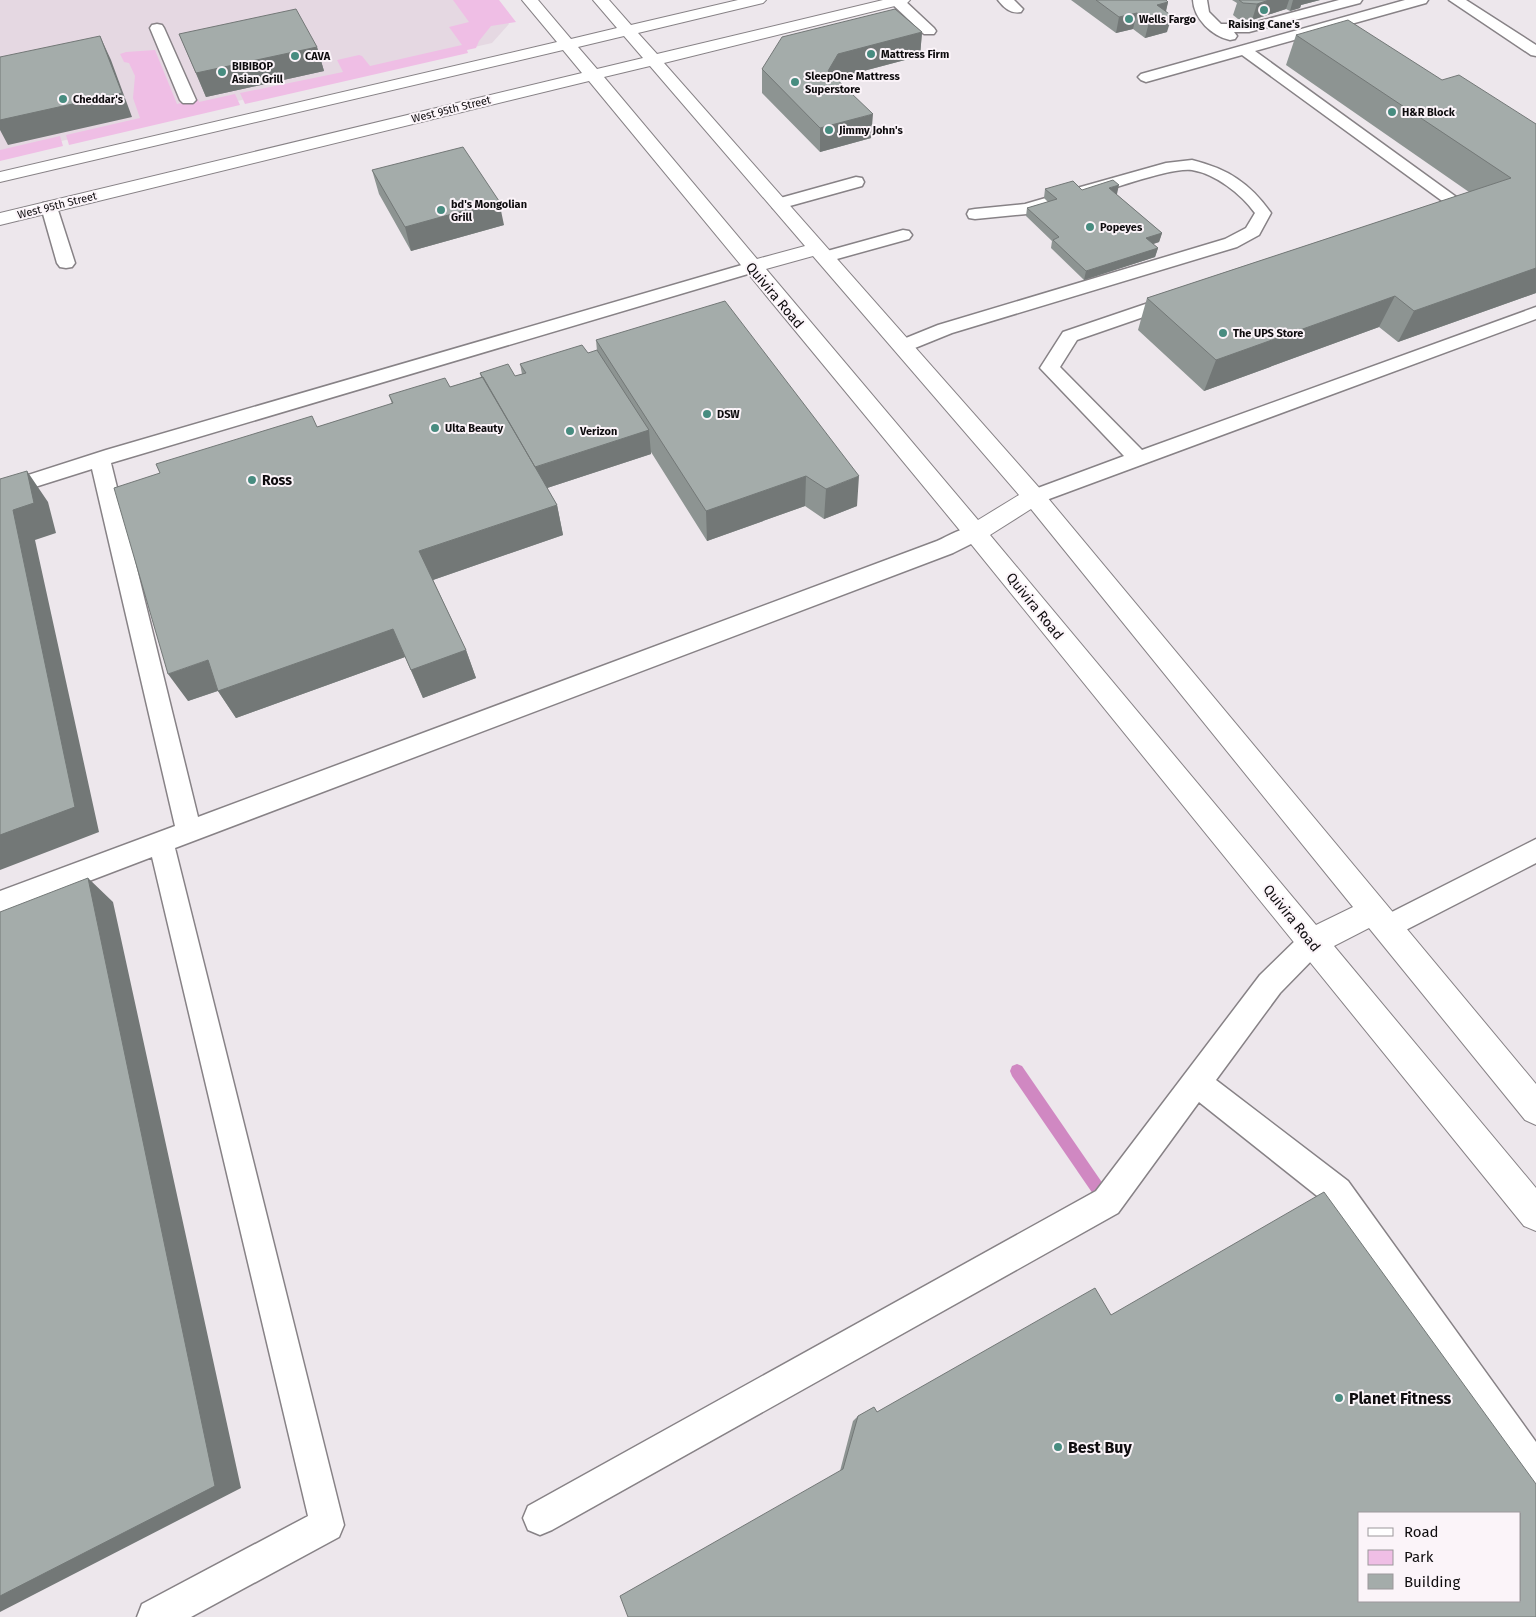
<svg xmlns="http://www.w3.org/2000/svg" width="1536" height="1617" font-family="'Fira Sans',sans-serif">
	<rect width="100%" height="100%" fill="#ede7ec"/>
	<path fill="#e5d8e2" d="M0,0H491L509,24L492,43L0,155Z"/>
	<path fill="#efbee5" d="M453,0H499L516,22L491,26L479,41L476,48L467,50L468,53L245,104L240,93L343,72L337,60L359,55L362,56L370,66L462,45L449,27L469,22Z
		M155,50L177,104L198,99L199,102L235,94L240,105L69,145L66,135L140,118L133,98L135,76L129,63L124,62L120,54L126,52Z
		M60,136L63,146L0,161V150Z"/>
	<g fill="none" stroke-linecap="round" stroke-linejoin="round">
		<path fill="#d088c2" fill-rule="evenodd" d="M1017,1064L1022,1066L1112,1197L1115,1202L1112,1207L1107,1210L1102,1207L1012,1076L1010,1071L1012,1066Z"/>
		<defs>
			<path id="service" d="M891,0H904L934,28L936,31L934,34H924L892,4Z
				M998,0H1014L1023,9L1021,12C1011,14 1004,8 998,0Z
				M1193,0H1207L1209,12L1221,24H1249L1339,0H1362L1360,3L1249,32H1234L1237,36L1235,39L1230,40C1212,36 1194,19 1193,0Z
				M1405,0H1428L1426,3L1255,51L1466,204C1460,212 1439,218 1429,216L1427,212L1429,208L1445,203L1242,55L1146,82L1141,80L1138,77L1141,74Z
				M1449,0H1466L1536,45V56L1531,55Z
				M157,24L162,25L164,28L196,100L193,103H183L180,100L150,28L152,25Z
				M1192,160C1228,169 1250,183 1271,213L1259,235L1237,247L952,333L910,350L903,352L896,350L894,346L896,342L938,325L1225,239L1246,228L1255,213C1241,194 1216,174 1192,170C1170,167 1108,191 1083,197L1077,196L1075,192L1077,188L1166,163Z
				M856,177L862,178L864,182L862,186L779,209L773,208L771,204L773,200Z
				M1049,197L1055,198L1057,202L1055,206L1027,214L975,219L969,218L967,214L969,210L975,209L1025,204Z
				M49,202L55,203L57,207L75,263L72,267L66,268L60,267L57,263L41,207L43,203Z
				M903,230L909,231L912,235L909,239L826,262L820,261L817,257L820,253Z
				M752,262L758,263L761,267L758,271L111,463L198,817L937,541C951,535 968,523 983,528L986,533L983,538L953,553L175,848L344,1525L339,1537L191,1617H137L142,1604L308,1516L152,857L0,915V891L175,826L92,469L0,498V484L106,450Z
				M1175,294L1181,296L1184,300L1181,304L1077,340L1060,367L1142,450L1536,307V319L1041,502L1034,504L1027,502L1024,497L1027,492L1124,456L1040,368L1063,332Z
				M1536,839V863L1396,935L1387,939L1378,935L1374,927L1378,919Z
				M1312,930L1321,933L1325,942L1321,951L1280,993L1216,1080L1348,1181L1536,1442V1488L1524,1483L1326,1203L1199,1102L1118,1213L552,1530L540,1535L528,1530L523,1518L528,1506L1096,1191L1260,975L1303,933Z"/>
			<path id="primary" d="M522,0H538L571,39L617,28L593,0H609L631,25L738,0H766L763,3L638,33L657,54L883,0H910L907,3L664,63L1042,491L1536,1084V1125L1525,1120L1369,928L1334,946L1536,1188V1231L1524,1226L967,539L589,81L0,225V213L582,73L563,50L0,182V172L557,42ZM624,36L643,58L597,69L578,47ZM650,66L805,246L757,259L604,77ZM813,256L1019,495L978,520L766,269ZM1031,509L1353,907L1316,925L990,535Z"/>
		</defs>
		<use href="#service" stroke="#878286" stroke-width="3"/>
		<use href="#primary" stroke="#878286" stroke-width="2"/>
		<use href="#service" fill="#fff" fill-rule="evenodd"/>
		<use href="#primary" fill="#fff" fill-rule="evenodd"/>
	</g>
	<path fill="#8d9492" d="M1071,0H1166L1168,2L1166,12L1167,32L1145,38L1133,29L1116,33Z
		M1232,0H1320L1301,5L1300,8L1290,11L1286,9L1252,20L1238,19L1233,15L1237,3Z
		M922,32L920,56L837,78L836,79L871,138L820,152L762,93V69Z
		M179,34L317,47L324,71L206,97Z
		M1296,35L1442,80L1536,124V293L1398,342L1379,327L1204,391L1138,330L1147,298L1469,192L1286,65Z
		M372,170L504,225L411,251L379,194Z
		M1045,189L1082,190L1117,194H1116L1162,233L1159,242L1153,244L1158,248L1155,257L1084,280L1051,248L1052,241L1026,216L1027,208L1048,202L1044,198Z
		M596,340L857,506L824,519L805,506L707,541L651,452V454L547,488L557,505L563,535L433,580L466,650L476,678L423,698L405,657L236,718L218,691L188,701L317,427L392,404L389,395L450,387L481,377L480,373L515,376L522,374L520,364L588,353L597,351Z
		M1111,1315L840,1471L853,1421L858,1416L877,1412Z"/>
	<path fill="#737877" d="M1269,0H1289L1286,9L1252,20L1257,4Z
		M1293,0H1320L1301,5L1300,8L1290,11Z
		M1168,2L1164,18L1172,16L1167,32L1145,38L1149,22L1157,5Z
		M1137,13L1133,29L1116,33L1119,17Z
		M922,32L920,56L837,78L827,95L828,71L838,54Z
		M100,36L111,60L132,117L8,145L0,130V120Z
		M317,47L324,71L206,97L196,73Z
		M873,114L871,138L820,152V128Z
		M1119,185L1117,194L1107,197L1109,188Z
		M499,201L504,225L411,251L405,227Z
		M1162,233L1159,242L1144,247L1146,238Z
		M1158,248L1155,257L1084,280L1086,271Z
		M1536,268V293L1398,342L1414,311Z
		M1395,296L1379,327L1204,391L1216,360Z
		M649,430L651,454L538,491L533,468Z
		M27,471L48,502L56,533L35,540L99,832L0,870V835L13,510Z
		M806,476L805,506L707,541L706,511Z
		M859,476L857,506L824,519L826,489Z
		M557,505L563,535L430,581L419,551Z
		M393,629L405,657L236,718L218,691Z
		M466,650L476,678L423,698L411,670Z
		M208,660L226,688L188,701L168,674Z
		M88,878L113,902L241,1488L0,1612V1596Z"/>
	<path fill="#a4acaa" stroke="#737877" fill-rule="evenodd" d="M1096,0H1166L1168,2L1157,5L1172,16L1149,22L1137,13L1119,17Z
		M1239,0H1269L1257,4L1243,3Z
		M296,9L317,47L196,73L179,34Z
		M895,9L922,32L838,54L828,71L873,114L820,128L762,69L782,37Z
		M1348,20L1442,80L1459,75L1536,124V268L1414,311L1395,296L1216,360L1147,298L1511,178L1296,35Z
		M100,36L122,93L0,120V57Z
		M463,147L499,201L405,227L372,170Z
		M1113,180L1119,185L1109,188L1162,233L1146,238L1158,248L1086,271L1053,240L1059,237L1027,208L1057,199L1045,189L1073,181L1082,190Z
		M725,301L859,476L826,489L806,476L706,511L596,340Z
		M582,345L588,353L597,350L649,430L535,467L480,373L508,364L515,376L526,373L520,364Z
		M483,377L557,505L419,551L466,650L411,670L393,629L218,691L208,660L168,674L114,488L160,473L156,464L312,416L317,427L393,403L389,395L445,378L450,387Z
		M27,471L34,503L13,510L75,807L0,835V479Z
		M88,878L215,1486L0,1596V912Z
		M1324,1192L1536,1484V1617H628L620,1596L843,1469L858,1416L874,1407L877,1412L1095,1288L1111,1315ZM1360,1513H1520V1601H1360Z"/>
	<g fill="#488c80" stroke="#fbf4f9" stroke-width="2">
		<circle cx="1264" cy="10" r="5"/>
		<circle cx="1129" cy="19" r="5"/>
		<circle cx="871" cy="54" r="5"/>
		<circle cx="295" cy="56" r="5"/>
		<circle cx="222" cy="72" r="5"/>
		<circle cx="795" cy="82" r="5"/>
		<circle cx="63" cy="99" r="5"/>
		<circle cx="1392" cy="112" r="5"/>
		<circle cx="829" cy="130" r="5"/>
		<circle cx="441" cy="210" r="5"/>
		<circle cx="1090" cy="227" r="5"/>
		<circle cx="1223" cy="333" r="5"/>
		<circle cx="707" cy="414" r="5"/>
		<circle cx="435" cy="428" r="5"/>
		<circle cx="570" cy="431" r="5"/>
		<circle cx="252" cy="480" r="5"/>
		<circle cx="1339" cy="1398" r="5"/>
		<circle cx="1058" cy="1447" r="5"/>
	</g>
	<g text-anchor="middle" stroke-width="4" stroke-linejoin="round" paint-order="stroke">
		<g font-size="11" font-weight="bold" fill="#0e0c0e" stroke="#fbf4f9" text-anchor="start">
			<text x="1139" y="23">Wells Fargo</text>
			<text x="1264" y="28" text-anchor="middle">Raising Cane's</text>
			<text x="881" y="58">Mattress Firm</text>
			<text x="305" y="60">CAVA</text>
			<text x="232" y="70">BIBIBOP<tspan x="232" dy="13">Asian Grill</tspan></text>
			<text x="805" y="80">SleepOne Mattress<tspan x="805" dy="13">Superstore</tspan></text>
			<text x="73" y="103">Cheddar's</text>
			<text x="1402" y="116">H&amp;R Block</text>
			<text x="839" y="134">Jimmy John's</text>
			<text x="451" y="208">bd's Mongolian<tspan x="451" dy="13">Grill</tspan></text>
			<text x="1100" y="231">Popeyes</text>
			<text x="1233" y="337">The UPS Store</text>
			<text x="717" y="418">DSW</text>
			<text x="445" y="432">Ulta Beauty</text>
			<text x="580" y="435">Verizon</text>
		</g>
		<g font-size="11" fill="#0e0c0e" stroke="#fbf4f9">
			<text transform="translate(451 109) rotate(-14)" y="4">West 95th Street</text>
			<text transform="translate(57 205) rotate(-14)" y="4">West 95th Street</text>
		</g>
		<g font-size="14" fill="#0e0c0e" stroke="#fbf4f9">
			<text transform="translate(775 295) rotate(50)" y="5">Quivira Road</text>
			<text transform="translate(1035 606) rotate(51)" y="5">Quivira Road</text>
			<text transform="translate(1292 918) rotate(51)" y="5">Quivira Road</text>
		</g>
		<g font-size="14" font-weight="bold" fill="#0e0c0e" stroke="#fbf4f9" text-anchor="start">
			<text x="262" y="485">Ross</text>
		</g>
		<g font-size="16" font-weight="bold" fill="#0e0c0e" stroke="#fbf4f9" text-anchor="start">
			<text x="1349" y="1404">Planet Fitness</text>
			<text x="1068" y="1453">Best Buy</text>
		</g>
	</g>
	<rect x="1358" y="1512" width="162" height="90" fill="#fbf4f9" stroke="#9c979b"/>
	<rect x="1368" y="1528" width="25" height="8" fill="#ffffff" stroke="#9c979b"/>
	<text x="1404" y="1537" font-size="15" fill="#0e0c0e">Road</text>
	<rect x="1368" y="1550" width="25" height="15" fill="#efbee5" stroke="#9c979b"/>
	<text x="1404" y="1562" font-size="15" fill="#0e0c0e">Park</text>
	<rect x="1368" y="1574" width="25" height="15" fill="#a4acaa" stroke="#9c979b"/>
	<text x="1404" y="1587" font-size="15" fill="#0e0c0e">Building</text>
</svg>
